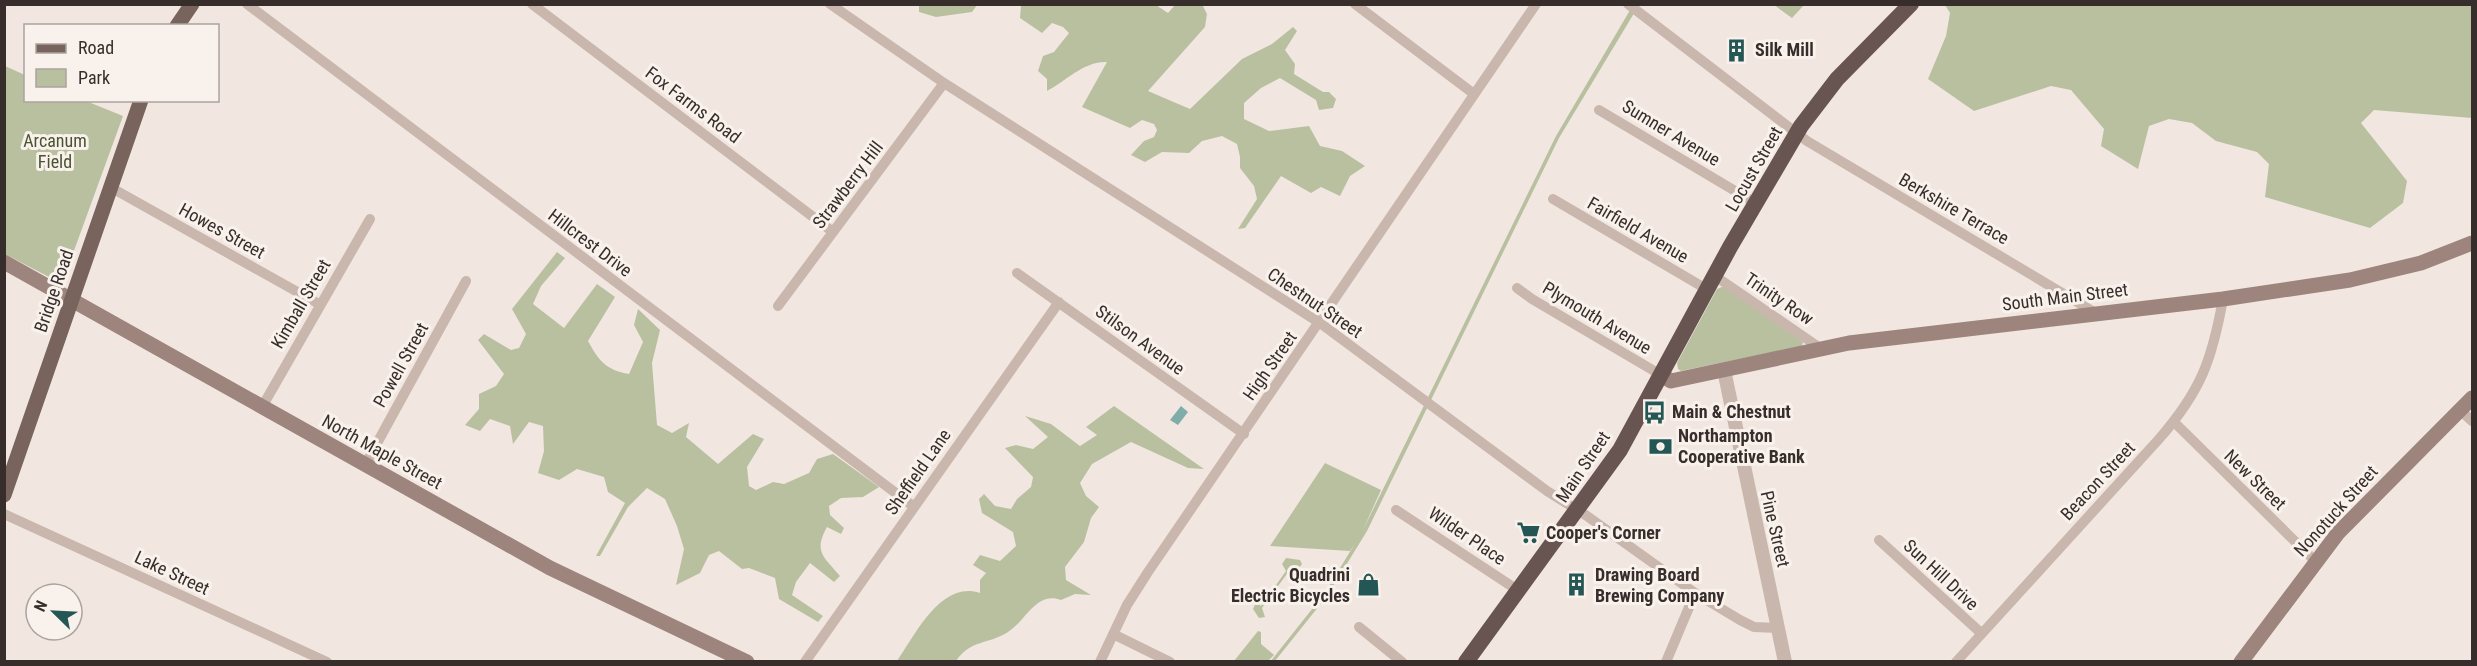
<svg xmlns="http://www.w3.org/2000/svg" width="2477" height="666" font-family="'Roboto Condensed',sans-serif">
	<rect width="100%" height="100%" fill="#f1e7e0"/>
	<path fill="#b9c0a0" d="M1202,4L1207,14L1205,27L1148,91L1190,109L1242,59L1272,44L1293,27L1297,31L1285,50L1295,64L1294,74L1323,92H1329L1336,99L1333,108L1319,110L1316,100L1280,78L1261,88L1244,103V119L1269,131L1309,126L1320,146L1342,151L1365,166L1350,176L1340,196L1321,187L1311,193L1281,176L1245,228L1238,229L1257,199L1254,186L1240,168V157L1237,144L1222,136L1202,141L1189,153L1162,152L1145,162L1131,155L1144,141L1154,137L1157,130L1154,124L1142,120L1130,128L1082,107L1107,62C1084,61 1066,81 1047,91V79L1038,71L1043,56L1054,52L1069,33L1063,27L1052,23L1042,33L1020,18L1021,5H1156L1168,13L1175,5Z
		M919,5V4L977,5L972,12L936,17L919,12Z
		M1633,5H1639L1559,138L1367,531L1327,596L1275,661L1270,662L1324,594L1356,542L1350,551L1270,546L1325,463L1381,490L1362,532L1556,136Z
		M1774,5H1804L1792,18Z
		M1945,5H2472V118L2374,110L2361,123L2407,181L2403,203L2370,228L2265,197L2269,164L2257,152L2216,141L2192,123L2169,119L2149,126L2138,169L2101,146L2104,129L2071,90L2051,86L1974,111L1928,79L1946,36L1950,13Z
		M5,66L25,75L26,100L86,101L123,116L67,270L58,277H49L5,254Z
		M557,252L565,258L541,286L533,304L564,328L597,284L615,297L588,341C599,361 606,370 629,374L643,342L634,325L638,309L660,330L652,363L657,425L672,433L689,423L686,437L718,464L753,434L764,439L747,467L749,486L756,490L773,482L784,484L809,473L817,459L833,454L879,487L863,497L841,498L829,506L830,515L844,528L841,534L827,527C813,552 824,557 840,576L834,582L810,563L796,582L792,595L823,616L818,622L779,599L775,578L749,568L742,569L719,551L709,555L700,573L676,585L684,549L677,526L665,499L647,488L628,507L600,556H596L625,503L608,492L604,477L577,469L559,480L538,473L544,451L543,426L529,422L513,444L510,426L490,419L480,431L465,425L479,409V394L496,386L504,374L478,340L484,334L511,350L519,348L526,334L512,309Z
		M1724,286L1803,342L1802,346L1681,371L1678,369L1677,363L1717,289Z
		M1114,406L1204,469L1188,468L1131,442L1092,464L1080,483L1086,496L1099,507L1091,518L1084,542L1065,567L1066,580L1091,595L1075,594L1061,600C1036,591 1026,621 1008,632C988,645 971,639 956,661H897C915,635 941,580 980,593V580L986,573L973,565L980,555L1000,561L1016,546L1013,532L982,513L979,499L984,494L995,506L1011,509L1017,499L1031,487L1033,477L1005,448L1016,445L1033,449L1048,437L1025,416L1051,424L1080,446L1097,435L1086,427Z
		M1286,558L1300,560L1302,564L1296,572L1292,567L1262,608L1265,617L1259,618L1253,609L1256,602L1261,606L1286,571L1282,564Z
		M1258,631L1261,632V644L1274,655L1268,661H1234Z"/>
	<path fill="#80ada9" d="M1181,406L1188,412L1178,425L1170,420Z"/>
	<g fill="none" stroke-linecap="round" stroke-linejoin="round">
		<path stroke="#c9b6ac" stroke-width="10" d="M247,4L913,506
			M532,4L833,232
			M830,4L944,83L1320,323L1547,491L1587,516L1695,593L1740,620L1754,627L1778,628
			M1355,4L1474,94
			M1628,4L1807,141L2094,312
			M1599,110L1757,204
			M110,187L319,304
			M1553,199L1708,290
			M1017,273L1244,434
			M1715,276L1823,350
			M1517,288L1532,299L1661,375
			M778,306L944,83
			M262,407L370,219
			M2460,410L2472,421
			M2174,422L2315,561
			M365,465L466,281
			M1396,510L1519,591
			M4,514L327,662
			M1879,540L1981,633
			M1359,627L1402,662
			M1113,634L1170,662
			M805,662L1059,302
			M1100,662L1127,605L1148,572L1536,4
			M1666,662L1695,593
			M1956,662L2159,439C2201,391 2212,360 2223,299"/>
		<path stroke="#c9b6ac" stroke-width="14" d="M1724,370L1785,662"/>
		<path stroke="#9d857d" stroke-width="15" d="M4,262L550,568L747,662
			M1661,375L1671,381L1849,343L2223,299L2350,280L2421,263L2472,243
			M2241,662L2338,533L2472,398"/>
		<path stroke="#78635d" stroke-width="15" d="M177,26L192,4
			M4,495L141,100"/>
		<path stroke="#685450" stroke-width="16" d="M1466,662L1620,450L1730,247L1801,126L1837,79L1911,4"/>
	</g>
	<defs>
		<symbol id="building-bare" viewBox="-9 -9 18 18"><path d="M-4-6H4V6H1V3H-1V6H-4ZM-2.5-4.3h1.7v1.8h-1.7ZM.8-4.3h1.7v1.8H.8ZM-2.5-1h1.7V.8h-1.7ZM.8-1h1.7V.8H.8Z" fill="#235654" stroke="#f9f2ec" stroke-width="2.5" paint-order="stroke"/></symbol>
		<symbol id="bus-bare" viewBox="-9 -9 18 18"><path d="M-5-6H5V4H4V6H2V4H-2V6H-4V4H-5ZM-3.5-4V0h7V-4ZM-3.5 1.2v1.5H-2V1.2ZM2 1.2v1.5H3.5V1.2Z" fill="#235654" stroke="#f9f2ec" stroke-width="2.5" paint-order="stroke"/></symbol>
		<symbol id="bank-bare" viewBox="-9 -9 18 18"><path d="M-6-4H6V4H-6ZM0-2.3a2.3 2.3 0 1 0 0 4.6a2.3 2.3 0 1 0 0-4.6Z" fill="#235654" stroke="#f9f2ec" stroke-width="2.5" paint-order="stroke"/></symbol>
		<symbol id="supermarket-bare" viewBox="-9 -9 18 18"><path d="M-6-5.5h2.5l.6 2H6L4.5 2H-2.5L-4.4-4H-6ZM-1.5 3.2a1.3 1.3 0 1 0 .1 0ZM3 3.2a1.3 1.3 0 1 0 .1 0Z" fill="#235654" stroke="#f9f2ec" stroke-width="2.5" paint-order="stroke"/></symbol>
		<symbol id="shop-bare" viewBox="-9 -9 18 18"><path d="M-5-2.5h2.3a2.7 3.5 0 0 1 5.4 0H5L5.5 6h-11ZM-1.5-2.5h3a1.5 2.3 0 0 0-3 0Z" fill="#235654" stroke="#f9f2ec" stroke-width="2.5" paint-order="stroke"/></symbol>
	</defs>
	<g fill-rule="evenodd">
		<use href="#building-bare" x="1720" y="34" width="33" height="33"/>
		<use href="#bus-bare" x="1638" y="396" width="33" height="33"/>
		<use href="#bank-bare" x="1644" y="430" width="33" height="33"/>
		<use href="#supermarket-bare" x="1512" y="516" width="33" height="33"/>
		<use href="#shop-bare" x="1352" y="568" width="33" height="33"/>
		<use href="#building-bare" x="1560" y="568" width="33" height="33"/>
	</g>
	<g text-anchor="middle" stroke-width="6" stroke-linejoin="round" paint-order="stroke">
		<g font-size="18" font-weight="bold" fill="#372d2a" stroke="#f9f2ec" text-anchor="start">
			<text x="1755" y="56">Silk Mill</text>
			<text x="1672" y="418">Main &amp; Chestnut</text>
			<text x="1678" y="442">Northampton<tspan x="1678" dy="21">Cooperative Bank</tspan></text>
			<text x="1546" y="539">Cooper's Corner</text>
			<text x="1350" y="581" text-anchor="end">Quadrini<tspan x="1350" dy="21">Electric Bicycles</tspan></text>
			<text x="1595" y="581">Drawing Board<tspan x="1595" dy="21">Brewing Company</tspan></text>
		</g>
		<g font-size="18" fill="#372d2a" stroke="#f9f2ec">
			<text transform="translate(693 105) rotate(37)" y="6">Fox Farms Road</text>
			<text transform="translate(1671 133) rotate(31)" y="6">Sumner Avenue</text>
			<text transform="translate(1754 169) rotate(-60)" y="6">Locust Street</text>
			<text transform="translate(848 185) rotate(-53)" y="6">Strawberry Hill</text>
			<text transform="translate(1954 209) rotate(30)" y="6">Berkshire Terrace</text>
			<text transform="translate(1638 230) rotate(30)" y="6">Fairfield Avenue</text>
			<text transform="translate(222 231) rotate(29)" y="6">Howes Street</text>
			<text transform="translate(590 243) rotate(37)" y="6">Hillcrest Drive</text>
			<text transform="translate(54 291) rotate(-71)" y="6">Bridge Road</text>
			<text transform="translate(2065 297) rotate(-7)" y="6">South Main Street</text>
			<text transform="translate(1779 299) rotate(34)" y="6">Trinity Row</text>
			<text transform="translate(1315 303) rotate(34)" y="6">Chestnut Street</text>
			<text transform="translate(301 304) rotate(-60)" y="6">Kimball Street</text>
			<text transform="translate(1597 318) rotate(31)" y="6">Plymouth Avenue</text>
			<text transform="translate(1140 340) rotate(36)" y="6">Stilson Avenue</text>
			<text transform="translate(401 365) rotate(-61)" y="6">Powell Street</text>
			<text transform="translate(1270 366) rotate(-55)" y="6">High Street</text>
			<text transform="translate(382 452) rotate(29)" y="6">North Maple Street</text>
			<text transform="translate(1583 467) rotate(-56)" y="6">Main Street</text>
			<text transform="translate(918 472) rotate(-55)" y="6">Sheffield Lane</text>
			<text transform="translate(2255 480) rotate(44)" y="6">New Street</text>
			<text transform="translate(2098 481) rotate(-47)" y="6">Beacon Street</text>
			<text transform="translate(2336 511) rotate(-48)" y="6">Nonotuck Street</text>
			<text transform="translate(1775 529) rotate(77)" y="6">Pine Street</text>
			<text transform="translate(1467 536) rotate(34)" y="6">Wilder Place</text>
			<text transform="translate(172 573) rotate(25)" y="6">Lake Street</text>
			<text transform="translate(1941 575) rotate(43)" y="6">Sun Hill Drive</text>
		</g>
		<g font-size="18" fill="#4b5430" stroke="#f9f2ec">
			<text x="55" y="147">Arcanum<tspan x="55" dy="21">Field</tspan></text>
		</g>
	</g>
	<rect width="2477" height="666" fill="none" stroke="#372d2a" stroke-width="12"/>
	<rect x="24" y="24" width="195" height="78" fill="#f9f2ec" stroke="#aba39e" stroke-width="1.5"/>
	<rect x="36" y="44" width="30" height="9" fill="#78635d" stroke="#aba39e" stroke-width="1.5"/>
	<text x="78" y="54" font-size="18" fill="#372d2a">Road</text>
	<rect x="36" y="69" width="30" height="18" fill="#b9c0a0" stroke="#aba39e" stroke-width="1.5"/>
	<text x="78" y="84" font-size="18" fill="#372d2a">Park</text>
	<g transform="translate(54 612) rotate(294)"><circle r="28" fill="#f9f2ec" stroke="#aba39e" stroke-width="1.5"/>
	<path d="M0-4.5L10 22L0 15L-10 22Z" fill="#235654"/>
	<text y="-9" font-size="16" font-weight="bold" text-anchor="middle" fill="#372d2a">N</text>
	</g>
</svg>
